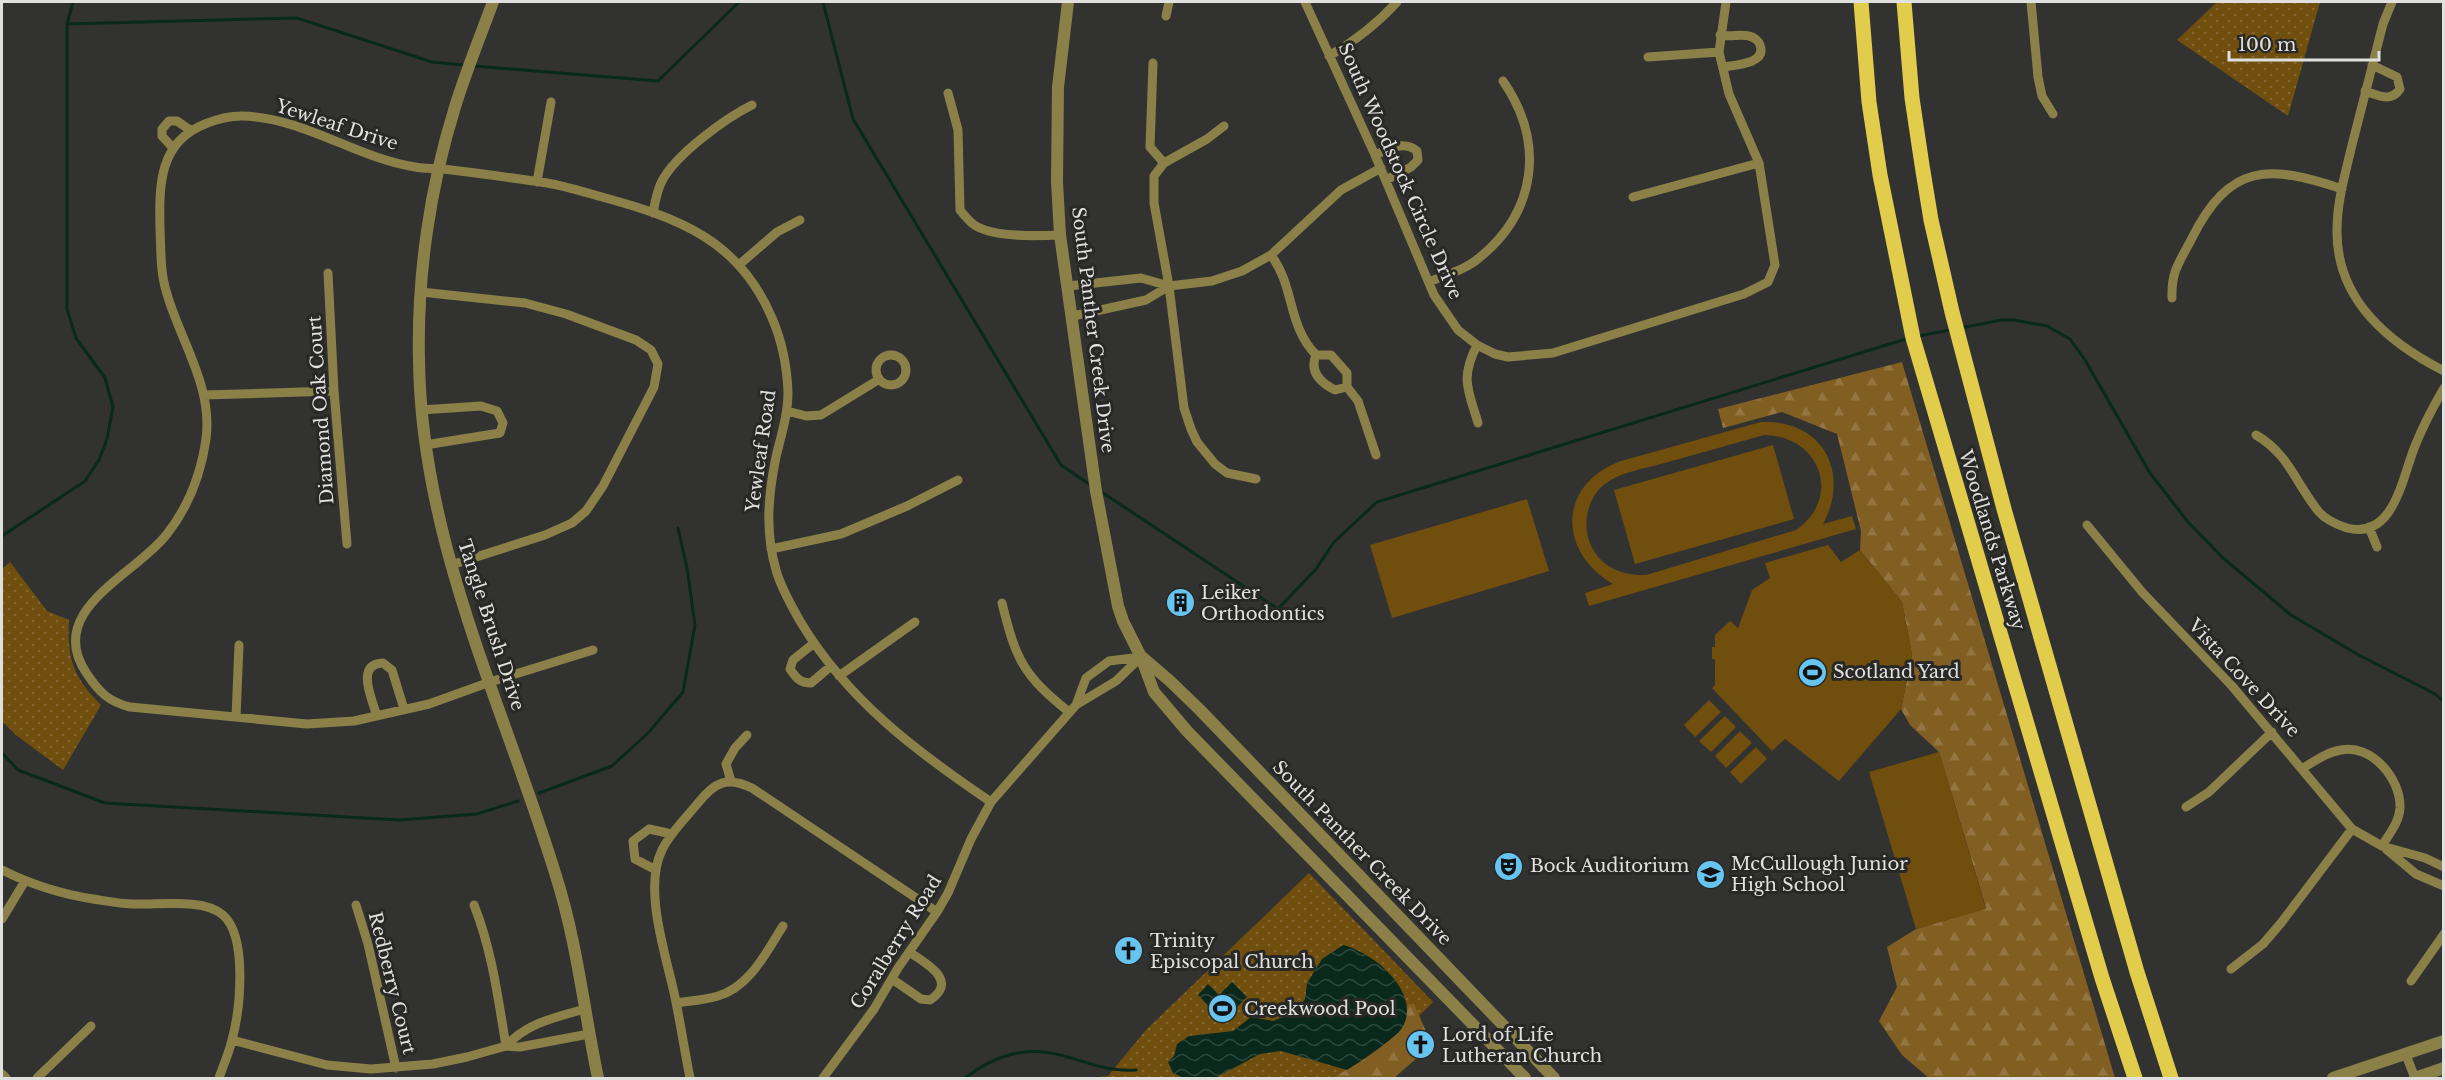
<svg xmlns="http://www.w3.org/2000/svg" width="2445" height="1080" font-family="'Libre Baskerville',serif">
	<defs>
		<pattern id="grass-dots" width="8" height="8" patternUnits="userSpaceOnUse" patternTransform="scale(1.5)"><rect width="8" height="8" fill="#704e0e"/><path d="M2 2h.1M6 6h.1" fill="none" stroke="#846731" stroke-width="1.8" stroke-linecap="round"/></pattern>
		<pattern id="forest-firs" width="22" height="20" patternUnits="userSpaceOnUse" patternTransform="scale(1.5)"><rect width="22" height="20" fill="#815e21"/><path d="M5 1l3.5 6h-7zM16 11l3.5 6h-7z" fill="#937541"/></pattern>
		<pattern id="water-waves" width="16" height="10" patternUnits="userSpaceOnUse" patternTransform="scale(1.5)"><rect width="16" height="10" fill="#09291d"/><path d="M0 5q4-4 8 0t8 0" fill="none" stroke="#2d483d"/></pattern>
	</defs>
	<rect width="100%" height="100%" fill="#323330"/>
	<path fill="url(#grass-dots)" d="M2217,2H2320L2288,116L2177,40Z
		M10,562L47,611L69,620C67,659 73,677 101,705L63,770L16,735L2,721V569Z
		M1309,873L1433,1002L1357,1078H1088L1108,1076L1146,1030Z"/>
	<path fill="url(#forest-firs)" d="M1902,362L2115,1078H1929L1902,1055L1879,1021L1897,987L1887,947L1916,929L1986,908L1939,752L1910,725L1901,709L1912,655L1902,602L1860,550L1861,531L1837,434L1782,412L1723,428L1718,409Z
		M1408,1004H1414L1432,1045L1394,1078H1333L1369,1056L1401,1028Z"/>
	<path fill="#704e0e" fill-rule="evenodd" d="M1761,422C1822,419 1851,472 1823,524L1852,516L1856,529L1589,606L1585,593L1613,584C1557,551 1558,484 1621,461ZM1764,435C1820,436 1843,497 1796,530L1646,575C1626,576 1605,569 1594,551C1581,531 1585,499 1605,484C1620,472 1643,469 1661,464C1696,454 1730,445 1764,435Z
		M1773,445L1794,519L1635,564L1614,490Z
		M1527,499L1549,571L1392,618L1370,545Z
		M1828,545L1841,562L1860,550L1902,602L1912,655L1901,709L1839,781L1785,739L1772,751L1712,688L1715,685V659H1712V647H1715V635L1730,621L1738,628L1752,590L1770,578L1765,563Z
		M1709,700L1721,712L1695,737L1684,725Z
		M1725,716L1736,727L1711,752L1699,741Z
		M1740,731L1752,743L1726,768L1715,756Z
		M1756,747L1767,759L1741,784L1730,772Z
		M1939,752L1986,909L1916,929L1869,772Z"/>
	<path fill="url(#water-waves)" d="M1343,945C1373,952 1423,993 1402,1028C1396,1038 1358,1063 1347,1070L1281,1051L1260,1054L1215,1078H1184L1173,1073L1168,1062L1174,1056L1177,1044L1189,1036L1233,1031L1251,1017L1273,1021L1294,1013L1305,999L1307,983L1322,959Z
		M1232,982L1247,997L1223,1021L1198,995L1208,984L1219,995Z"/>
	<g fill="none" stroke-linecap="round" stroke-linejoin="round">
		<path stroke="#09291d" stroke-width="3" d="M823,2L853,119L1061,465L1092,486
			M67,24L297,18L432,62L464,65
			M474,66L658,81L739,2
			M1960,328L2001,320H2014L2047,326L2070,339L2085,360L2150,473L2188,522L2223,558L2291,615L2357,654L2435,694L2444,702
			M1919,336L1950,330
			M1100,491L1278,609L1316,569L1334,542L1377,502L1909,338
			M2,536L85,481L99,460L107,439L113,407L105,378L76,338L67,309V24L73,2
			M2,753L18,770L105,803L399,820L477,814L518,801
			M539,793L612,766L648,733L683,692L695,625L687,568L678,528
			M965,1078C995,1055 1026,1045 1064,1056C1090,1063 1109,1072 1136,1070"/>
		<path stroke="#8a8048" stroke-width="9" d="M1305,2L1375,155L1434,295L1458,330L1477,345L1495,354L1508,357L1553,353L1744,294L1768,282L1775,265L1759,163L1729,94L1719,52L1726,2
			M2031,2L2038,77L2042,96L2053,114
			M2392,2L2383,24C2372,66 2362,107 2351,149C2345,175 2337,202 2337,230C2336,299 2387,342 2444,371
			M1166,16L1169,2
			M1720,35C1730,37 1741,34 1749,36C1754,37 1759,41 1760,45C1767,64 1735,65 1723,67
			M1329,56C1355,41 1377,24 1397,2
			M1648,57L1719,52
			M1153,63L1150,147L1164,163
			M2365,91C2378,95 2391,103 2400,89L2397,77L2372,65
			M948,93L958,130L960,210C964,215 969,221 973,224C991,238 1038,236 1060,235
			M1224,126L1207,139L1164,163L1154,176V203L1169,286L1184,408L1191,429L1197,442L1215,464L1227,473L1256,479
			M173,148L162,136V129L169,121H177L190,130
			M1375,155C1390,149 1403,140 1417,151L1418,160L1411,167L1386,180
			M537,182L551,102
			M1633,197L1759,163
			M653,213C655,202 657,190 662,181C676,154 726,118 752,105
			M1271,255C1295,287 1287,325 1316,355
			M740,264L777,232L800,220
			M328,273L334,391L347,544
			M1429,282C1445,275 1465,270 1479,258C1537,211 1545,142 1503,81
			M1068,286L1141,278L1169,286L1212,281L1242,271L1271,255L1341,190L1381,168
			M421,292L525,303L566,314L636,340L651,350L658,364L654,387L603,486L586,511L572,523L545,535L451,565
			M2172,298C2171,270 2180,262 2192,238C2230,163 2268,164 2342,189
			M1073,316L1146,300L1169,286
			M1477,345C1460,379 1468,389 1478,423
			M876 370a15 15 0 1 1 30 0a15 15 0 1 1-30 0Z
			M1347,387L1335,390C1321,383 1309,372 1316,355H1331L1347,373V387L1358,401L1376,455
			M204,395L334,391
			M421,410L481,406L497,411L503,423L500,433L425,445
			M787,411L806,416L821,415L878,380
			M2256,435C2289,454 2296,484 2319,512C2325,519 2338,525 2347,528C2394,540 2402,478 2415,446C2423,426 2433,407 2444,388
			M2087,525L2142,592L2232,686L2352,829L2382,846L2425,858L2444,867
			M2369,527L2377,547
			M771,549L841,534L907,506L958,480
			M1002,603C1016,660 1023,675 1069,712
			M814,643L793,660L790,669C796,678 800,683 811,683L831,666
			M593,650L490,682L429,704L354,721L307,724L130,707C109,702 99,692 87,674C43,610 136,575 167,534C189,506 201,474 206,439C213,387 181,342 167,294C160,273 161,249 160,228C159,185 159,142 205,124C217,119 230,116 242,116C303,117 356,158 415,167C424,169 434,168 443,169C478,173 513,178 547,183C565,186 584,192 602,197C679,218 739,240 772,318C782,341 787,367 788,392C788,415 781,436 776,457C768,496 765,532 776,570C781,588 791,605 800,621C847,700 917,752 991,802
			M839,676L915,622
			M1076,705L1116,681L1141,657
			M377,716C372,699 355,664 383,663L392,670L404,709
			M236,717L239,645
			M2303,768C2315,761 2327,752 2341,750C2372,744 2401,779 2400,808C2399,823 2389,834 2382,846
			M731,781L726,764L735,748L747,735
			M2186,807L2209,792L2272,732
			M2386,849L2416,874L2444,886
			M2,870C30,884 61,894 93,899C106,901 120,904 134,904C158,905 204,898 223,915C248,937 240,1010 232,1040C229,1053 223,1066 219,1078
			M656,870L635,859L633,841L649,829L672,834
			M356,905L368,944L396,1068
			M474,905C492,950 498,998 506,1046
			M2,919L25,881
			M2231,969L2263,944L2281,923L2352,829
			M892,979L921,999L930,1000C959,981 926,963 909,952
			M2411,981L2444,934
			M676,1003C690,1001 705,1000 718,996C750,987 766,952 783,926
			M232,1040L327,1065L371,1069L433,1064L467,1057L506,1046L520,1047L589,1034
			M506,1046C527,1023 556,1017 585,1009
			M2406,1055L2415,1078
			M2,1074L6,1078
			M37,1078L91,1026
			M690,1078C685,1053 681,1027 676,1002C668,960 642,891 662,850C670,833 686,818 698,803C715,782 727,776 752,788L937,912
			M823,1078L874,1009L898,968L937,912L948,893L971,839L991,802L1076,705L1086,678L1109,661L1141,657"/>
		<path stroke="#8a8048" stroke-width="12" d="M493,2C480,37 466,71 455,107C430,187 417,276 419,360C421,542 504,706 556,876C577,942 584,1011 598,1078
			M1068,2L1058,87L1057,182L1060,235L1096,491L1118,606L1123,621L1141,657L1154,692L1187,731L1525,1078
			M1142,657L1170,681L1200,710L1554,1078
			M2333,1078L2444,1041
			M2415,1078L2444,1068"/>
		<path stroke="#e2cc4c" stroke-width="15" d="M1861,2L1869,102L1880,175L1913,338L2102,978L2135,1078
			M1904,2L1912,98L1922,165L1931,220L1952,312L2004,509L2137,972L2171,1078"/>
	</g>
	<defs>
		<symbol id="building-disc" viewBox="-11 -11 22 22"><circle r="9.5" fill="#66c4ef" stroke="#282926"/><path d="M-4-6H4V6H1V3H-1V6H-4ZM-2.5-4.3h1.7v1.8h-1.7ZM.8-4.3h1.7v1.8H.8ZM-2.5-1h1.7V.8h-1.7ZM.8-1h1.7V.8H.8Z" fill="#111"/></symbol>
		<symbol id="stadium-disc" viewBox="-11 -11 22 22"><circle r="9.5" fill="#66c4ef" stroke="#282926"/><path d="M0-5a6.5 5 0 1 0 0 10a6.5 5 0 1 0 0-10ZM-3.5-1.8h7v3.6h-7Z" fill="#111"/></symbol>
		<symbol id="theatre-disc" viewBox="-11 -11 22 22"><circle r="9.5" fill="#66c4ef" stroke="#282926"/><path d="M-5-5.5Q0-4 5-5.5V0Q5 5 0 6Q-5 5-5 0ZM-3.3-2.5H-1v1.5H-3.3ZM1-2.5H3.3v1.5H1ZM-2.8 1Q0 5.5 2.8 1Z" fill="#111"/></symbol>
		<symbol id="school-disc" viewBox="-11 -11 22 22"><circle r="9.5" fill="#66c4ef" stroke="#282926"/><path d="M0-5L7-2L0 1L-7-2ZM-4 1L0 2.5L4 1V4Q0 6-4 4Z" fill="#111"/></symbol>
		<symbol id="church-disc" viewBox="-11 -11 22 22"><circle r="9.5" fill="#66c4ef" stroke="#282926"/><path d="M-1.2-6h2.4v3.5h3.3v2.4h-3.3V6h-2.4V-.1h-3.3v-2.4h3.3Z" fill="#111"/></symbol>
	</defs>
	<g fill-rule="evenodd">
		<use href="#building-disc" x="1164" y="586" width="33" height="33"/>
		<use href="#stadium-disc" x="1796" y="656" width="33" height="33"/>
		<use href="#theatre-disc" x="1492" y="850" width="33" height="33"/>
		<use href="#school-disc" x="1694" y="858" width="33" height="33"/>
		<use href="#church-disc" x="1112" y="934" width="33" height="33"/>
		<use href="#stadium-disc" x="1206" y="992" width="33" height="33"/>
		<use href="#church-disc" x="1404" y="1028" width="33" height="33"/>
	</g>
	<g text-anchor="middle" stroke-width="6" stroke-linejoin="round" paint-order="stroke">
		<g font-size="18" fill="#e0e1df" stroke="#282926">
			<text transform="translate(337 125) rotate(18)" y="6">Yewleaf Drive</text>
			<text transform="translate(1400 171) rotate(66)" y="6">South Woodstock Circle Drive</text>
			<text transform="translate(1093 330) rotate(83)" y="6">South Panther Creek Drive</text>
			<text transform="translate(321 410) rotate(-94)" y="6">Diamond Oak Court</text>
			<text transform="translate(761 451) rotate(-82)" y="6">Yewleaf Road</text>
			<text transform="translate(1992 540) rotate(73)" y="6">Woodlands Parkway</text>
			<text transform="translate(491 625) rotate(72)" y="6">Tangle Brush Drive</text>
			<text transform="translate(2244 678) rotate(47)" y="6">Vista Cove Drive</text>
			<text transform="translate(1362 853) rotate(46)" y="6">South Panther Creek Drive</text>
			<text transform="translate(896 942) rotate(-58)" y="6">Coralberry Road</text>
			<text transform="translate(392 983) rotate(76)" y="6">Redberry Court</text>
		</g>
		<g font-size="18" fill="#e0e1df" stroke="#282926" text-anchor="start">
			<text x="1201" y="599">Leiker<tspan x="1201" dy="21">Orthodontics</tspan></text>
			<text x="1833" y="678">Scotland Yard</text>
			<text x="1731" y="870">McCullough Junior<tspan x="1731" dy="21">High School</tspan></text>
			<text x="1530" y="872">Bock Auditorium</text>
			<text x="1150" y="947">Trinity<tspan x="1150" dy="21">Episcopal Church</tspan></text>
			<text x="1244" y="1015">Creekwood Pool</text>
			<text x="1442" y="1041">Lord of Life<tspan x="1442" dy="21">Lutheran Church</tspan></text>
		</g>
	</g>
	<rect width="2445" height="1080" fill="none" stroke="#e0e1df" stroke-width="6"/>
	<path d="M2229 51v9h150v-9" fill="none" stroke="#e0e1df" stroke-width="3"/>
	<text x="2238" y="51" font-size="18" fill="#e0e1df" stroke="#282926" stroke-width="4.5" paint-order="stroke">100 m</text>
</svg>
